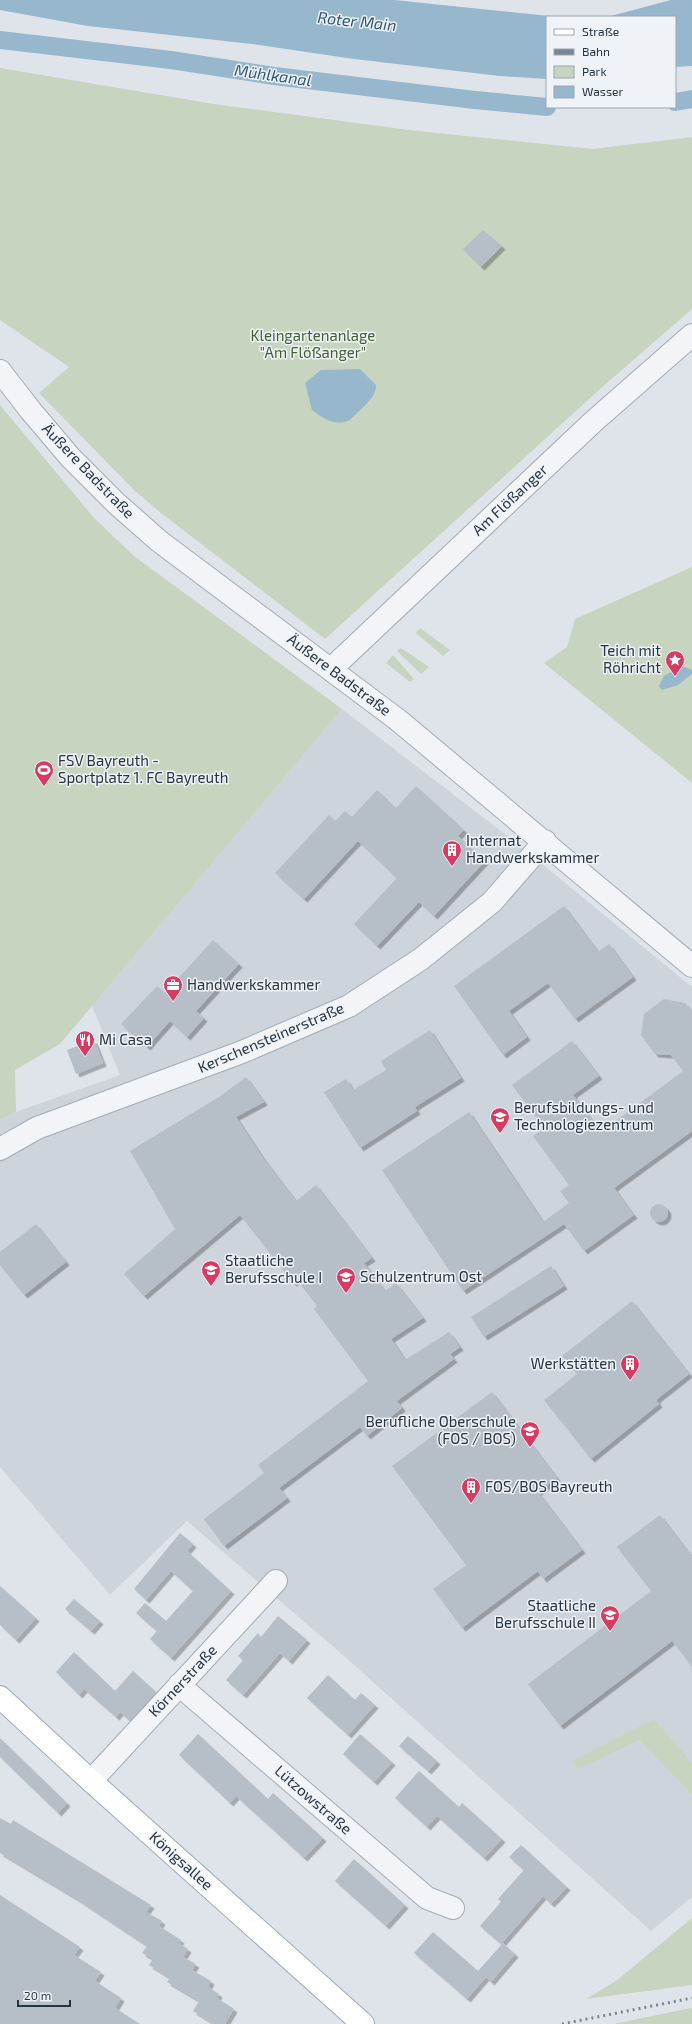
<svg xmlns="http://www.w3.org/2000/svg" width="692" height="2024" font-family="'Exo 2',sans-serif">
	<defs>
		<filter id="shadow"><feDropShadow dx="3.5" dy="3.5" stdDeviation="0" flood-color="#0004"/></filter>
	</defs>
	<rect width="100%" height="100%" fill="#dfe4ea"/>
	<path fill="#cdd4dc" d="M342,709L519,845L692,987V1897L651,1931L344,1656L187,1521L110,1595L0,1467V1120L16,1112L120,1075L92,1006Z"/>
	<path fill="#c7d4bf" d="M0,68L214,104L409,130L593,149L692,137V309L599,390L325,639L161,513L134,490L39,393L69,367L0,320Z
		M0,405L94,518L134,556L342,709L60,1044L15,1070L16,1112L0,1120Z
		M692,567V783L544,663L567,647L575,619Z
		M420,628L450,650L443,656L416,633Z
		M401,648L429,667L421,674L397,651Z
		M393,655L414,679L410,682L386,663Z
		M654,1719L692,1763V1794L639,1740L578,1769L572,1761Z
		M692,1918V1985L586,1999L616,1981Z
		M692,2008V2024H614L686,2009Z"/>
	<path fill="#97b7cd" d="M0,0H394L560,17H547V79L500,76L354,59L252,44L88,26L0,10Z
		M671,0H692V66L675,67V17H607Z
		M360,369L376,385C377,398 358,411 350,420C336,427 322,418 312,410L305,383L321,370Z
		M670,661L692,670V674L678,685L662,690L659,686L664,676L671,672Z"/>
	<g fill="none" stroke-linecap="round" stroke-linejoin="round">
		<path stroke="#97b7cd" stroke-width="18" d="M0,40L171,60L274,76L475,100L547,107
			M675,102L692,99"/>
	</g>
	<path fill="#b6bec7" filter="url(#shadow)" d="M483,230L502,246L481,267L463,249Z
		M416,786L464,830L458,836L485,861L434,916L419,902L377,946L354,924L397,878L358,841L304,899L275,873L329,815L335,821L345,811L352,817L377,790L396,808Z
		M564,906L598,952L609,944L633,977L575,1019L548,983L509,1011L527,1037L503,1055L454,986Z
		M213,940L239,964L196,1011L204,1018L187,1037L170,1021L147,1047L121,1024L157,986L165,993Z
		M664,999L685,1003L692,1012V1131L614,1188L634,1215L584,1251L564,1224L463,1291L382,1170L469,1112L543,1222L569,1203L560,1191L569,1185L533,1136L544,1128L512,1085L572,1041L599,1076L573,1095L601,1132L683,1071L671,1055L655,1054L641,1035L644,1014Z
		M430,1030L461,1078L415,1107L417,1111L360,1148L324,1092L346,1079L353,1090L386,1070L381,1061Z
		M94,1040L103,1063L76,1074L67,1050Z
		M246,1077L264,1102L236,1117L263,1158L296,1201L316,1185L372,1258L364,1263L385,1291L396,1283L423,1318L391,1339L405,1360L449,1332L460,1347L450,1354L454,1359L397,1401L402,1408L367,1436L360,1427L279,1488L287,1498L224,1546L204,1519L264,1473L258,1465L368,1381L314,1309L317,1306L297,1280L293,1283L240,1215L144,1296L124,1274L175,1229L130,1151L219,1097Z
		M650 1213a9 9 0 1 1 18 0a9 9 0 1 1-18 0Z
		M36,1224L66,1262L24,1295L0,1265V1252Z
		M551,1266L564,1286L484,1337L471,1317Z
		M632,1301L689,1374L656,1400L659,1404L591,1459L544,1400L577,1374L562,1356Z
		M492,1392L557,1478L538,1492L582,1550L543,1579L538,1571L462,1628L433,1589L466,1565L392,1466Z
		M660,1515L692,1557V1667L672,1641L560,1726L528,1684L651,1591L617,1547Z
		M180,1533L193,1544L187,1551L231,1591L171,1658L150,1639L157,1631L136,1613L145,1603L166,1621L193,1591L171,1571L146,1600L134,1589Z
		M0,1586L36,1618L16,1640L0,1625Z
		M74,1599L100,1621L91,1631L65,1609Z
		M278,1616L307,1640L289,1661L280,1653L243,1695L226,1680L243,1660L238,1656L258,1633L261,1637Z
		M74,1652L115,1691L133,1671L156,1692L130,1721L120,1712L116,1717L84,1689L79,1695L56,1672Z
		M328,1675L355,1700L361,1693L375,1705L348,1735L307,1698Z
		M198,1734L268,1799L273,1793L323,1838L304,1858L236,1796L230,1803L179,1755Z
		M360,1734L392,1762L374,1782L343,1754Z
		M408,1736L437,1761L428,1771L399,1746Z
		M0,1738L67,1803L58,1813L0,1757Z
		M419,1771L459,1807L462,1803L502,1839L484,1858L437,1816L427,1827L395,1798Z
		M0,1818L11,1824L13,1820L26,1828L151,1905L146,1912L162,1921L159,1926L181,1940L179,1943L188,1949L183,1957L196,1964L192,1970L211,1981L208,1987L219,1994L217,1998L234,2009L225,2024H214L193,2011L199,2001L167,1982L170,1978L149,1965L153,1959L142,1953L147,1946L137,1939L77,1899L0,1853Z
		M521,1845L567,1887L551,1904L543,1896L501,1944L480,1926L501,1902L498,1899L524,1870L509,1857Z
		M354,1859L405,1905L386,1926L335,1881Z
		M0,1895L80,1947L74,1955L101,1972L95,1981L121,1998L115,2008L140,2024H0Z
		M433,1932L478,1971L503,1943L515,1954L491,1982L486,1977L467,1999L414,1953Z"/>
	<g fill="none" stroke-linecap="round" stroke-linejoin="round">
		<defs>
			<path id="minor" d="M0,371L31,411L70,457L117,504L159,541L398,720L692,966
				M331,669L594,421L692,335
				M0,1149L37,1128L242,1052L349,1006L421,959L492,902L545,841
				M179,1685L427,1898L453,1908
				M91,1781L276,1581"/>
			<path id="major" d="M0,1697L91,1781L363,2024"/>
		</defs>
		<use href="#minor" stroke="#a4abb4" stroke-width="24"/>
		<use href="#major" stroke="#9daab6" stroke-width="24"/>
		<use href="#minor" stroke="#f2f4f7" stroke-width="22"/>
		<use href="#major" stroke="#fff" stroke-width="22"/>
		<path stroke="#778595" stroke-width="3" stroke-dasharray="2 4" stroke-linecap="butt" d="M562,2024L692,1998"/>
	</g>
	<defs>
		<symbol id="sight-pin" viewBox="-11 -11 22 30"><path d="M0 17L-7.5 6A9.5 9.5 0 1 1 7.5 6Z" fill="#da3961" stroke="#eff3f7"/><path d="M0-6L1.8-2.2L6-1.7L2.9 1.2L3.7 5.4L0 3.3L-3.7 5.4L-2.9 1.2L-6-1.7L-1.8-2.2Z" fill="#fff"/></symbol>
		<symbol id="stadium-pin" viewBox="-11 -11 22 30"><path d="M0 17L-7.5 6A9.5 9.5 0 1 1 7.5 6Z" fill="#da3961" stroke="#eff3f7"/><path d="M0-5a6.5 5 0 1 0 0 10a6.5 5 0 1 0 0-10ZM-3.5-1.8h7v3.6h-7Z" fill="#fff"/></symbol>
		<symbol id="building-pin" viewBox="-11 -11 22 30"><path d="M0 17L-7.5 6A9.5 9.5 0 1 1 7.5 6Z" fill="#da3961" stroke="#eff3f7"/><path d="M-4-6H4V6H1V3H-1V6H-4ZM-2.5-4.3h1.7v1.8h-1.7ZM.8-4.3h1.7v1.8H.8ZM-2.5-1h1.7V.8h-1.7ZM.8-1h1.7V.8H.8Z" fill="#fff"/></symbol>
		<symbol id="office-pin" viewBox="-11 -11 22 30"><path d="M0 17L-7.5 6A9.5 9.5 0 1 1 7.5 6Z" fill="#da3961" stroke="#eff3f7"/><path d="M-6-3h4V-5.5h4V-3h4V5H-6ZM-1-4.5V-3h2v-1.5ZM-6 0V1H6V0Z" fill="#fff"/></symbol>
		<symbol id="restaurant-pin" viewBox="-11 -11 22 30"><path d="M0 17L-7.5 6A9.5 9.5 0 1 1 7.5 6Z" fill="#da3961" stroke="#eff3f7"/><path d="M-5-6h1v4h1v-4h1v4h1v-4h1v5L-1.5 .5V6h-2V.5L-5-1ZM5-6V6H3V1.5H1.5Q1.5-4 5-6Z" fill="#fff"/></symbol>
		<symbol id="school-pin" viewBox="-11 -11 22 30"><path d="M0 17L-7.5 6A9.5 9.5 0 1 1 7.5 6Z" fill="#da3961" stroke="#eff3f7"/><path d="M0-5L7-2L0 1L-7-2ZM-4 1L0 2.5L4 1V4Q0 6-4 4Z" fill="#fff"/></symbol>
	</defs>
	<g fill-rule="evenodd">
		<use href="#sight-pin" x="664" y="649" width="22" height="30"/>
		<use href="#stadium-pin" x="33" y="759" width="22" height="30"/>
		<use href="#building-pin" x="441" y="839" width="22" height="30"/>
		<use href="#office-pin" x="162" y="974" width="22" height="30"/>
		<use href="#restaurant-pin" x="74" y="1029" width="22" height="30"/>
		<use href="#school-pin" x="489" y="1106" width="22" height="30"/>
		<use href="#school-pin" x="200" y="1259" width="22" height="30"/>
		<use href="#school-pin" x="335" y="1266" width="22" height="30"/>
		<use href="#building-pin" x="619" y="1353" width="22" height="30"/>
		<use href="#school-pin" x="519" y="1420" width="22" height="30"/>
		<use href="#building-pin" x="460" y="1476" width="22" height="30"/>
		<use href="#school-pin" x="599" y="1604" width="22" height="30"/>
	</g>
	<g text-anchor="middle" stroke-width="3" stroke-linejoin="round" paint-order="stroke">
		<g font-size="15" fill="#3f5f32" stroke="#eff3f7">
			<text x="313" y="341">Kleingartenanlage<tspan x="313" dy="17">"Am Flößanger"</tspan></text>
		</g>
		<g font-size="15" fill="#263342" stroke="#eff3f7">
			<text transform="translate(88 471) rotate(46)" y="5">Äußere Badstraße</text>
			<text transform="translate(510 500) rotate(-43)" y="5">Am Flößanger</text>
			<text transform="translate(339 675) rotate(37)" y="5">Äußere Badstraße</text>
			<text transform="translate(271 1038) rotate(-23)" y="5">Kerschensteinerstraße</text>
			<text transform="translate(183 1681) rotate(-47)" y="5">Körnerstraße</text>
			<text transform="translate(313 1800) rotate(41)" y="5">Lützowstraße</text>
			<text transform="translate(181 1861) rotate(42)" y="5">Königsallee</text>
		</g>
		<g font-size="15" fill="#263342" stroke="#eff3f7" text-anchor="start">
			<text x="661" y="656" text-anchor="end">Teich mit<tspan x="661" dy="17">Röhricht</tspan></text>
			<text x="58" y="766">FSV Bayreuth -<tspan x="58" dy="17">Sportplatz 1. FC Bayreuth</tspan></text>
			<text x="466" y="846">Internat<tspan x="466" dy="17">Handwerkskammer</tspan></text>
			<text x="187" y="990">Handwerkskammer</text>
			<text x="99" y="1045">Mi Casa</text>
			<text x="514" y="1113">Berufsbildungs- und<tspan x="514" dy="17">Technologiezentrum</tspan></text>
			<text x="225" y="1266">Staatliche<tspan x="225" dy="17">Berufsschule I</tspan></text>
			<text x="360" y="1282">Schulzentrum Ost</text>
			<text x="616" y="1369" text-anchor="end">Werkstätten</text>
			<text x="516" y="1427" text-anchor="end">Berufliche Oberschule<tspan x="516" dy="17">(FOS / BOS)</tspan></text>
			<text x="485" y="1492">FOS/BOS Bayreuth</text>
			<text x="596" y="1611" text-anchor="end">Staatliche<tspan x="596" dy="17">Berufsschule II</tspan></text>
		</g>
		<g font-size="16" font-style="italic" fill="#2d577a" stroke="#eff3f7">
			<text transform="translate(357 21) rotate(6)" y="6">Roter Main</text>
			<text transform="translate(273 75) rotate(8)" y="6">Mühlkanal</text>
		</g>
	</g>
	<rect x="546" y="16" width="130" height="92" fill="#eff3f7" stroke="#9fa6af"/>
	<rect x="554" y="29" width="20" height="6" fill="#ffffff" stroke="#9fa6af"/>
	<text x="582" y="36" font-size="12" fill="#263342">Straße</text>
	<rect x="554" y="49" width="20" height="6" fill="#778595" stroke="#9fa6af"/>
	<text x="582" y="56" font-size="12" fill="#263342">Bahn</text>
	<rect x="554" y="66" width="20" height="12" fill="#c7d4bf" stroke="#9fa6af"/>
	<text x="582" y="76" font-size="12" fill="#263342">Park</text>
	<rect x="554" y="86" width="20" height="12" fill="#97b7cd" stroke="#9fa6af"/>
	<text x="582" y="96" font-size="12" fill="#263342">Wasser</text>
	<path d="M18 2000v6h52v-6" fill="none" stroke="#263342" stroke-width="2"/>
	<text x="24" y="2000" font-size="12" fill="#263342" stroke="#eff3f7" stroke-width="3" paint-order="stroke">20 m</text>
</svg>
